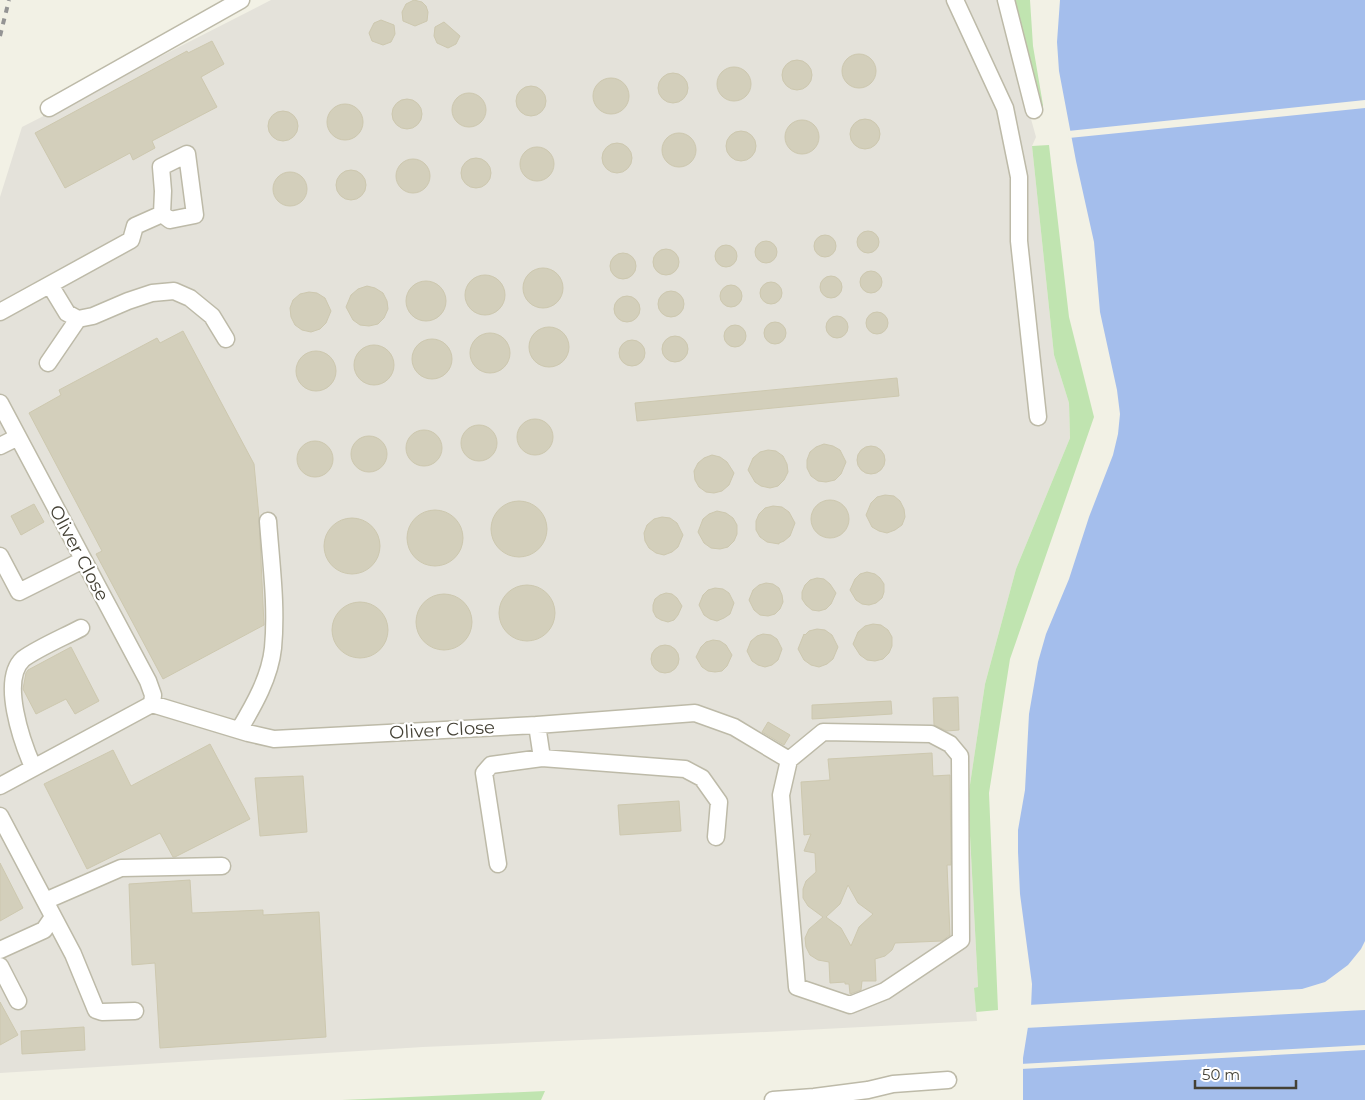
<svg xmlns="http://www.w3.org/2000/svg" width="1365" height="1100" font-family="Montserrat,sans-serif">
	<rect width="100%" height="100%" fill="#f2f1e5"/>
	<path fill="#e4e2da" d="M271,0H998L1036,137L1032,146L1054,355L1069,403L1070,438L1016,569L985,684L968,798L978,988H974L977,1021L766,1032L423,1047L0,1073V197L22,127Z"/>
	<path fill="#c0e4b0" d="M1013,0H1030L1033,46L1043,105L1041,115Z
		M1049,145L1069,317L1094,417L1010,659L989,793L998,1010L976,1012L974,988L978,987L968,798L985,684L1016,569L1070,438L1069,403L1054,355L1032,146Z
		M545,1091L541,1100H342Z"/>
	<path fill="#a4beec" d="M1060,0H1365V1100H1023V1058L1031,1008L1032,984L1020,894L1018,852V830L1025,790L1029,714L1038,662L1046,634L1069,579L1089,517L1113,455L1118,434L1120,414L1117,390L1100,312L1094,242L1076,161L1059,71L1057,42Z"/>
	<path fill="#f2f1e5" d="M1365,100V108L1069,138L1068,131Z
		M1365,941V1010L1025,1028L1028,1005L1302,989L1325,982L1348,965L1361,949Z
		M1365,1045V1050L1021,1069L1020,1064Z"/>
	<path fill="#d3cfbb" stroke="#cdc8af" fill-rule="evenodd" d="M414,0L422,2L426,6L428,12L427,21L415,26L403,21L402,12L406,4Z
		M381,20L394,25L395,34L391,42L383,45L372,41L369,33L374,23Z
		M444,22L460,36L456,44L448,48L437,43L434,36L435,27Z
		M212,41L224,64L201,77L217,107L152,141L155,148L133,160L130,153L65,188L35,133L187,51L188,53Z
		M842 71a17 17 0 1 1 34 0a17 17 0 1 1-34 0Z
		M782 75a15 15 0 1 1 30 0a15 15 0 1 1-30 0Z
		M717 84a17 17 0 1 1 34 0a17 17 0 1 1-34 0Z
		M658 88a15 15 0 1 1 30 0a15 15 0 1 1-30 0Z
		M593 96a18 18 0 1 1 36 0a18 18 0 1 1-36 0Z
		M516 101a15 15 0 1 1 30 0a15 15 0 1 1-30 0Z
		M452 110a17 17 0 1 1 34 0a17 17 0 1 1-34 0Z
		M392 114a15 15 0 1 1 30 0a15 15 0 1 1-30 0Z
		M327 122a18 18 0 1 1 36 0a18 18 0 1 1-36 0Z
		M268 126a15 15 0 1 1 30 0a15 15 0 1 1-30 0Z
		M850 134a15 15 0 1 1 30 0a15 15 0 1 1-30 0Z
		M785 137a17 17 0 1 1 34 0a17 17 0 1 1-34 0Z
		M726 146a15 15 0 1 1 30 0a15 15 0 1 1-30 0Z
		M662 150a17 17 0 1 1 34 0a17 17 0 1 1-34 0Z
		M602 158a15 15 0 1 1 30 0a15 15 0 1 1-30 0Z
		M520 164a17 17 0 1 1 34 0a17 17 0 1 1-34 0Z
		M461 173a15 15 0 1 1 30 0a15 15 0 1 1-30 0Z
		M396 176a17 17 0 1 1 34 0a17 17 0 1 1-34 0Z
		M336 185a15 15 0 1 1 30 0a15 15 0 1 1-30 0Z
		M273 189a17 17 0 1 1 34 0a17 17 0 1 1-34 0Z
		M857 242a11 11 0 1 1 22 0a11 11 0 1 1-22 0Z
		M814 246a11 11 0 1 1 22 0a11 11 0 1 1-22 0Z
		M755 252a11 11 0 1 1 22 0a11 11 0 1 1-22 0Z
		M715 256a11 11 0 1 1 22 0a11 11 0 1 1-22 0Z
		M653 262a13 13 0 1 1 26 0a13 13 0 1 1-26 0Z
		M610 266a13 13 0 1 1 26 0a13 13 0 1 1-26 0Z
		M523 288a20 20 0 1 1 40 0a20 20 0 1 1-40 0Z
		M860 282a11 11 0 1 1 22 0a11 11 0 1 1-22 0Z
		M465 295a20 20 0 1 1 40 0a20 20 0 1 1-40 0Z
		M820 287a11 11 0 1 1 22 0a11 11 0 1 1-22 0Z
		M406 301a20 20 0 1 1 40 0a20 20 0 1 1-40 0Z
		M760 293a11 11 0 1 1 22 0a11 11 0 1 1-22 0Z
		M720 296a11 11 0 1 1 22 0a11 11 0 1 1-22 0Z
		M367,286L375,288L383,293L387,301L388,309L384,318L378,324L369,326L360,325L353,320L346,307L351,295L358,289Z
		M658 304a13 13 0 1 1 26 0a13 13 0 1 1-26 0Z
		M309,292L317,293L325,298L331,311L326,323L320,329L311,332L302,330L295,325L291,317L290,308L293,300L300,294Z
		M614 309a13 13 0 1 1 26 0a13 13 0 1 1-26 0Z
		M866 323a11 11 0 1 1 22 0a11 11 0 1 1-22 0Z
		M826 327a11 11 0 1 1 22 0a11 11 0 1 1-22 0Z
		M764 333a11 11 0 1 1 22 0a11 11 0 1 1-22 0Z
		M724 336a11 11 0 1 1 22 0a11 11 0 1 1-22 0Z
		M529 347a20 20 0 1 1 40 0a20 20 0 1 1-40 0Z
		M183,331L254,464L259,517L264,625L163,679L96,554L102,551L29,413L61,395L59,390L157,338L160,343Z
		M470 353a20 20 0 1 1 40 0a20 20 0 1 1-40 0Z
		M662 349a13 13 0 1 1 26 0a13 13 0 1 1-26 0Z
		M412 359a20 20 0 1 1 40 0a20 20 0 1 1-40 0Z
		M619 353a13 13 0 1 1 26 0a13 13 0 1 1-26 0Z
		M354 365a20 20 0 1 1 40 0a20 20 0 1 1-40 0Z
		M296 371a20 20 0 1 1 40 0a20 20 0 1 1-40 0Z
		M897,378L899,396L637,421L635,403Z
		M517 437a18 18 0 1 1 36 0a18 18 0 1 1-36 0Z
		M461 443a18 18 0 1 1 36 0a18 18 0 1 1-36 0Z
		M406 448a18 18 0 1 1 36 0a18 18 0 1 1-36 0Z
		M351 454a18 18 0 1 1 36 0a18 18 0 1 1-36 0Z
		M297 459a18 18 0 1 1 36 0a18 18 0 1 1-36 0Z
		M824,444L833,446L840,450L846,462L841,474L835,480L826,482L818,481L811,476L807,468V460L810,452L816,447Z
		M857 460a14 14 0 1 1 28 0a14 14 0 1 1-28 0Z
		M768,450L776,451L783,456L787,464L788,472L784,480L778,486L770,488L761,486L755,482L748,470L753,458L760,452Z
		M712,455L720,457L727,462L734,473L729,485L722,491L714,493L706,492L699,487L695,480L694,471L698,463L704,458Z
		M885,495L894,496L900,501L904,509L905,517L902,525L895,530L887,533L879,531L872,527L866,515L871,503L877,497Z
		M811 519a19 19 0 1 1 38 0a19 19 0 1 1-38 0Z
		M491 529a28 28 0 1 1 56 0a28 28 0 1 1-56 0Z
		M34,504L44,522L21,535L11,516Z
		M773,506L782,507L789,512L795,523L790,536L784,541L779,543V544L767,542L760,537L756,530V521L759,514L765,508Z
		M407 538a28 28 0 1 1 56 0a28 28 0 1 1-56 0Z
		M717,511L726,513L733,518L737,525V534L734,541L728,547L720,549L711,548L704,543L698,532L703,519L709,514Z
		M662,517L670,518L677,523L683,535L678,547L672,552L664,555L656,553L649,548L645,541L644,533L647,525L654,519Z
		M324 546a28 28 0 1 1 56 0a28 28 0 1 1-56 0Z
		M867,572L875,574L880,578L884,584V592L882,598L876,603L869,605L862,604L856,600L850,590L855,579L860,574Z
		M817,578L824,579L830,584L836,593L831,604L826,609L819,611L812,610L806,605L802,599V592L805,585L810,580Z
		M766,583L773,584L779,588L782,595L783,602L780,609L775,614L768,616L760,615L754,610L749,600L753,590L759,585Z
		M499 613a28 28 0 1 1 56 0a28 28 0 1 1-56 0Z
		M715,588L723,589L729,593L734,603L730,614L724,618L717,621L710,619L704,615L699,605L703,595L708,590Z
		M666,593L672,594L677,598L682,606L678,615L674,620L668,622L661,620L656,617L653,611V605L655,599L660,595Z
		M416 622a28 28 0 1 1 56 0a28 28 0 1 1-56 0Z
		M332 630a28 28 0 1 1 56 0a28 28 0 1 1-56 0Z
		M873,624L881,625L888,630L892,637V646L889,653L883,659L875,661L867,660L860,655L853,644L858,632L865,626Z
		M817,629L825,630L832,635L838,647L833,659L827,664L819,667L811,665L804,660L798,649L804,634L805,635L809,631Z
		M763,634L771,635L777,639L782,649L778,660L772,665L765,667L758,665L752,661L747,651L751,641L757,636Z
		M713,640L720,641L726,645L732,655L727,666L722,671L715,672L708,671L702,667L696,657L701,647L706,642Z
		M651 659a14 14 0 1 1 28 0a14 14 0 1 1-28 0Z
		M71,647L99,701L75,714L66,699L36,714L23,689L26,673L28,670Z
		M958,697L959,730L947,731L934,725L933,698Z
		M891,701L892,714L812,719V705Z
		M768,722L790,735L784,745L762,732Z
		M210,744L250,819L175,857H173L160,833L87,869L44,784L113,750L131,786Z
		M932,753L933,776L950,775L951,865H947L950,935L942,941L895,943L892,950L885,956L875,959L876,981H862L861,990L850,994L849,984H845V982L830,983L829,962L818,960L810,955L806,947L805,938L809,929L823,917L808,906L803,898V889L806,881L816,872L815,853L804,851L811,834L804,835L801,782L830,780L828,759ZM848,885L858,903L873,914L859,927L851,946L841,928L826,917L840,904Z
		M303,776L307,832L260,836L255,778Z
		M679,801L681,831L620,835L618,805Z
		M0,863L23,908L0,921Z
		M190,880L192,913L263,910V915L319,912L326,1037L160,1048L155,963L132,965L129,884Z
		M0,1002L18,1035L0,1045Z
		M84,1027L85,1050L22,1054L21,1031Z"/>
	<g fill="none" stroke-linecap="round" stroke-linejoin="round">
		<defs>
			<path id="minor" d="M955,0L1005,108L1019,177V241L1038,417
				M1006,0L1034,110
				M49,108L241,0
				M187,154L195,215L170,220L162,214L163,191L161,167Z
				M50,285L67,313L78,319L93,316L128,301L152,293L174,291L190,298L212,316L226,339
				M0,312L131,240L135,226L162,214
				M48,363L78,319
				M0,403L148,681L153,695L152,704L0,786
				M0,446L18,437
				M0,556L19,592L83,560
				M152,704L248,733L274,739L537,725L695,713L734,727L789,760L781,795L797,987L850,1005L885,991L961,940L960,756L950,744L931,734L823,732L789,760
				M239,730C254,705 270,677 273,648C277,606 271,563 268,521
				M542,758L685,769L702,778L719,802L716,837
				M33,767C22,742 0,680 23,659C38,648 64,637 81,628
				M0,816L73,954L96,1010L102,1012L135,1011
				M498,864L484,773L491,765L542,758L537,725
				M45,901L121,868L222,866
				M0,950L44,930L53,917
				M0,966L18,1001
				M773,1100L814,1097L868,1090L893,1084L948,1080"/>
		</defs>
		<use href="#minor" stroke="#bdbaa8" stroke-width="19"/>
		<use href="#minor" stroke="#fff" stroke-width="16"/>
		<path stroke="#949494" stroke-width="4" stroke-dasharray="6 6" stroke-linecap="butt" d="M0,36L9,0"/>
	</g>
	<g text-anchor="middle" stroke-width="4.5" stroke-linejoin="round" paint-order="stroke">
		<g font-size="18" fill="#444135" stroke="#fff">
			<text transform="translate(79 553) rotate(62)" y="6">Oliver Close</text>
			<text transform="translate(442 730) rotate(-3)" y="6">Oliver Close</text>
		</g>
	</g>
	<path d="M1195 1080v8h101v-8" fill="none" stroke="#444135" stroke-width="2.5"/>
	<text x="1202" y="1080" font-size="15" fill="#444135" stroke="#ffffff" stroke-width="4" paint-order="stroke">50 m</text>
</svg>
